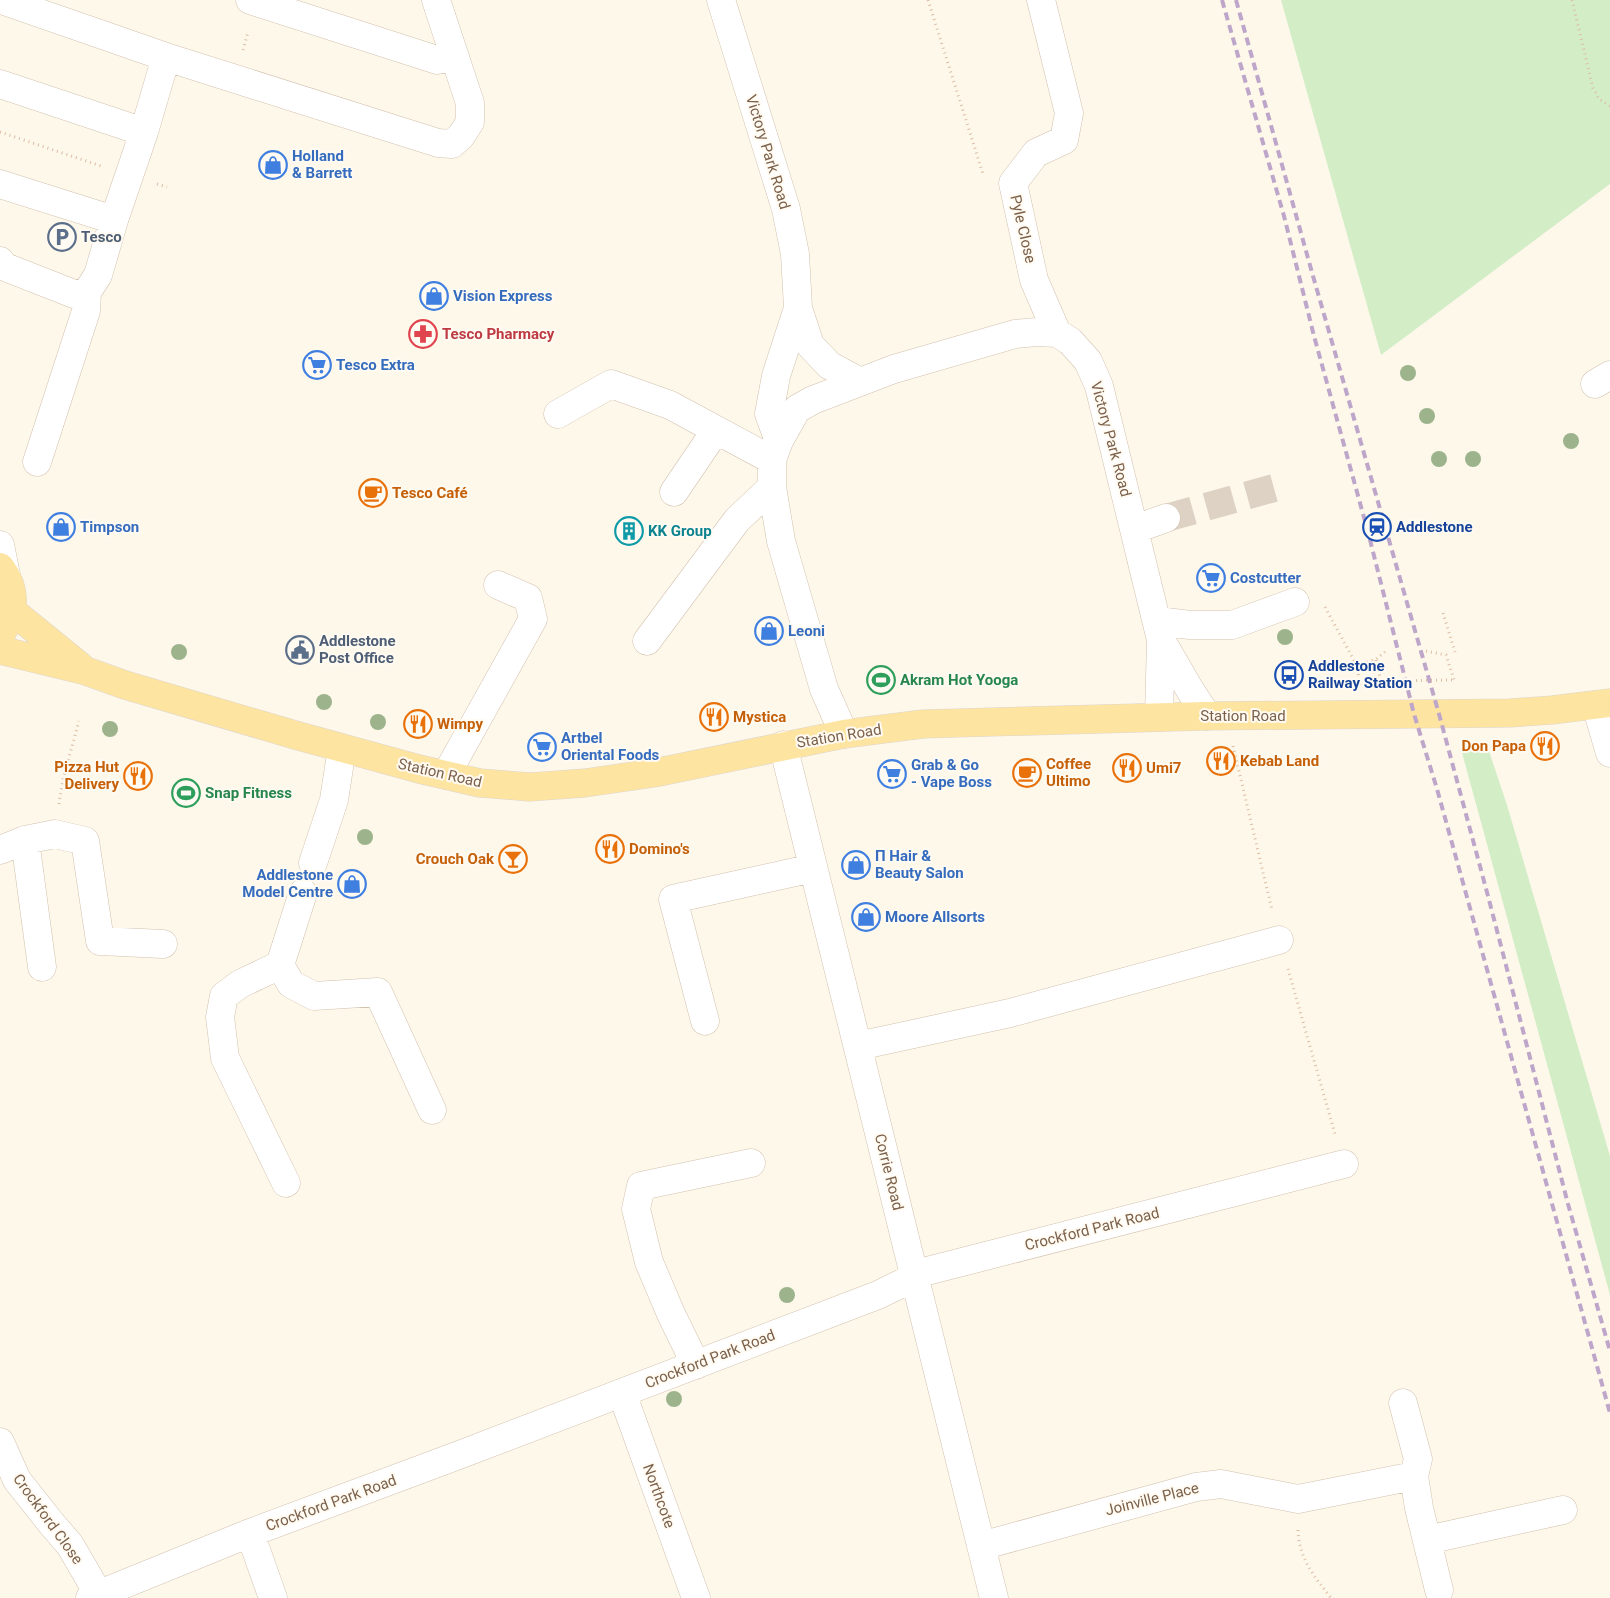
<svg xmlns="http://www.w3.org/2000/svg" width="1610" height="1598" font-family="Roboto,sans-serif">
	<rect width="100%" height="100%" fill="#fef8eb"/>
	<path fill="#d3edc7" d="M1281,0H1610V184L1381,355Z
		M1487,745L1507,805L1610,1156V1295L1461,749Z"/>
	<g fill="none" stroke-linecap="round" stroke-linejoin="round">
		<path stroke="#ddd2c3" stroke-width="28" stroke-dasharray="28 14" stroke-linecap="butt" d="M1166,518L1274,488"/>
		<defs>
			<path id="minor" d="M2,0L166,57
				M250,0L437,60L455,57
				M721,0L786,209L795,254L798,308L810,345L829,365L860,382
				M1041,0L1069,113L1064,140L1036,153L1013,183L1034,280L1057,333
				M0,84L144,132
				M0,184L114,220
				M0,261L5,267L74,294L87,292
				M1595,384L1610,375
				M558,414L611,384L670,405L772,460
				M779,441L769,414L776,376L798,308
				M37,462L86,311L87,292L98,275L114,220L144,132L166,57L438,143L452,144L461,136L470,122V103L436,0
				M674,492L716,430
				M1135,529L1166,518
				M0,545L6,575
				M1158,621L1190,625H1232L1295,602
				M1161,640L1190,690L1207,716
				M647,641L737,520L772,487
				M1596,705L1610,753
				M844,734L824,689L781,541L772,487V460L779,441L797,409L813,400L894,369L1015,334L1037,332L1057,333L1070,341L1088,361L1099,386L1161,640L1159,717
				M783,745L994,1598
				M446,775L533,619L528,598L498,585
				M25,840L42,967
				M0,850L25,840L55,834L85,841L100,941L163,944
				M313,863L334,800L342,748
				M280,965L303,893
				M705,1021L673,899L813,868
				M858,1046L1010,1013L1279,940
				M286,1183L225,1058L220,1017L224,996L240,984L280,965L291,984L314,996L378,992L432,1110
				M696,1365L671,1314L649,1262L636,1209L641,1186L751,1163
				M622,1393L696,1598
				M1403,1403L1418,1459L1414,1476L1419,1508L1439,1590
				M0,1442L17,1480L51,1523L70,1545L99,1595
				M250,1533L273,1598
				M1427,1540L1563,1510
				M981,1546L1196,1487L1221,1484L1298,1499L1414,1476
				M90,1598L250,1533L459,1455L878,1295L927,1271L1344,1164"/>
			<path id="major" d="M0,567C18,591 15,611 0,636
				M11,610L80,666
				M0,650L86,671L125,685L295,735L419,769L480,783L530,787L585,783L654,773L844,734L923,724L1207,716L1510,713L1552,710L1610,703"/>
		</defs>
		<use href="#minor" stroke="#d2c1ae" stroke-width="29"/>
		<use href="#major" stroke="#ddd6d0" stroke-width="29"/>
		<path stroke="#dbbda2" stroke-width="3" stroke-dasharray="1 4" stroke-linecap="butt" d="M928,0L983,174
			M1572,0L1593,88L1599,99L1610,106
			M243,50L248,32
			M0,132L101,166
			M157,184L167,187
			M1325,607L1357,666
			M1443,613L1455,652
			M1426,651L1446,655L1454,680
			M1376,660L1381,681
			M1360,685L1357,666L1376,659L1386,651
			M1233,746L1272,910
			M59,804L63,779L79,721
			M1288,969L1335,1134
			M1298,1530C1299,1559 1314,1576 1331,1598"/>
		<use href="#minor" stroke="#fff" stroke-width="28"/>
		<use href="#major" stroke="#fee4a1" stroke-width="28"/>
		<path stroke="#bda6ca" stroke-width="4" stroke-dasharray="8 5" stroke-linecap="butt" d="M1222,0L1284,216L1314,336L1368,532L1414,714L1437,789L1610,1413
			M1236,0L1313,276L1439,714L1488,896L1568,1204L1610,1351"/>
		<path stroke="#dbbda2" stroke-width="3" stroke-dasharray="1 4" stroke-linecap="butt" d="M1381,681L1454,680"/>
	</g>
	<g fill="#9cb38c">
		<circle cx="1408" cy="373" r="8"/>
		<circle cx="1427" cy="416" r="8"/>
		<circle cx="1571" cy="441" r="8"/>
		<circle cx="1439" cy="459" r="8"/>
		<circle cx="1473" cy="459" r="8"/>
		<circle cx="1285" cy="637" r="8"/>
		<circle cx="179" cy="652" r="8"/>
		<circle cx="324" cy="702" r="8"/>
		<circle cx="378" cy="722" r="8"/>
		<circle cx="110" cy="729" r="8"/>
		<circle cx="365" cy="837" r="8"/>
		<circle cx="787" cy="1295" r="8"/>
		<circle cx="674" cy="1399" r="8"/>
	</g>
	<defs>
		<symbol id="shop-ring" viewBox="-11 -11 22 22"><circle r="9.5" fill="#fffbf2" stroke="#3f7fe0" stroke-width="1.5"/><path d="M-5-2.5h2.3a2.7 3.5 0 0 1 5.4 0H5L5.5 6h-11ZM-1.5-2.5h3a1.5 2.3 0 0 0-3 0Z" fill="#3f7fe0"/></symbol>
		<symbol id="parking-ring" viewBox="-11 -11 22 22"><circle r="9.5" fill="#fffbf2" stroke="#5c6f8a" stroke-width="1.5"/><path d="M-3.5-5.5H1a3.5 3.5 0 0 1 0 7H-1V5.5H-3.5ZM-1-3.4V-.6H.8a1.4 1.4 0 0 0 0-2.8Z" fill="#5c6f8a"/></symbol>
		<symbol id="pharmacy-ring" viewBox="-11 -11 22 22"><circle r="9.5" fill="#fffbf2" stroke="#e0444e" stroke-width="1.5"/><path d="M-2-6h4v4h4v4h-4v4h-4v-4h-4v-4h4Z" fill="#e0444e"/></symbol>
		<symbol id="supermarket-ring" viewBox="-11 -11 22 22"><circle r="9.5" fill="#fffbf2" stroke="#3f7fe0" stroke-width="1.5"/><path d="M-6-5.5h2.5l.6 2H6L4.5 2H-2.5L-4.4-4H-6ZM-1.5 3.2a1.3 1.3 0 1 0 .1 0ZM3 3.2a1.3 1.3 0 1 0 .1 0Z" fill="#3f7fe0"/></symbol>
		<symbol id="cafe-ring" viewBox="-11 -11 22 22"><circle r="9.5" fill="#fffbf2" stroke="#e8710a" stroke-width="1.5"/><path d="M-5.5-4.5H6V0H3Q3 3.5 0 3.5H-2.5Q-5.5 3.5-5.5 0ZM3-3.2v2h1.7v-2ZM-6 4.5H4V6H-6Z" fill="#e8710a"/></symbol>
		<symbol id="station-ring" viewBox="-11 -11 22 22"><circle r="9.5" fill="#fffbf2" stroke="#1a4fb4" stroke-width="1.5"/><path d="M-3-6H3Q5-6 5-4V2Q5 4 3 4L4.5 6H3L1.5 4h-3L-3 6H-4.5L-3 4Q-5 4-5 2V-4Q-5-6-3-6ZM-3.5-4v3h7v-3ZM-3.5 1v1.5H-2V1ZM2 1v1.5H3.5V1Z" fill="#1a4fb4"/></symbol>
		<symbol id="building-ring" viewBox="-11 -11 22 22"><circle r="9.5" fill="#fffbf2" stroke="#0f9aa8" stroke-width="1.5"/><path d="M-4-6H4V6H1V3H-1V6H-4ZM-2.5-4.3h1.7v1.8h-1.7ZM.8-4.3h1.7v1.8H.8ZM-2.5-1h1.7V.8h-1.7ZM.8-1h1.7V.8H.8Z" fill="#0f9aa8"/></symbol>
		<symbol id="civic-ring" viewBox="-11 -11 22 22"><circle r="9.5" fill="#fffbf2" stroke="#5c6f8a" stroke-width="1.5"/><path d="M-.6-6.5H3V-4.5H.6V-3L4-1V1h2V6H-6V1h2V-1L-.6-3ZM-1.2 2.5V6h2.4V2.5Z" fill="#5c6f8a"/></symbol>
		<symbol id="bus-ring" viewBox="-11 -11 22 22"><circle r="9.5" fill="#fffbf2" stroke="#1a4fb4" stroke-width="1.5"/><path d="M-5-6H5V4H4V6H2V4H-2V6H-4V4H-5ZM-3.5-4V0h7V-4ZM-3.5 1.2v1.5H-2V1.2ZM2 1.2v1.5H3.5V1.2Z" fill="#1a4fb4"/></symbol>
		<symbol id="stadium-ring" viewBox="-11 -11 22 22"><circle r="9.5" fill="#fffbf2" stroke="#2e9e5b" stroke-width="1.5"/><path d="M0-5a6.5 5 0 1 0 0 10a6.5 5 0 1 0 0-10ZM-3.5-1.8h7v3.6h-7Z" fill="#2e9e5b"/></symbol>
		<symbol id="restaurant-ring" viewBox="-11 -11 22 22"><circle r="9.5" fill="#fffbf2" stroke="#e8710a" stroke-width="1.5"/><path d="M-5-6h1v4h1v-4h1v4h1v-4h1v5L-1.5 .5V6h-2V.5L-5-1ZM5-6V6H3V1.5H1.5Q1.5-4 5-6Z" fill="#e8710a"/></symbol>
		<symbol id="bar-ring" viewBox="-11 -11 22 22"><circle r="9.5" fill="#fffbf2" stroke="#e8710a" stroke-width="1.5"/><path d="M-6-5H6L.8 .8V4.5H3.5V6h-7V4.5H-.8V.8Z" fill="#e8710a"/></symbol>
	</defs>
	<g fill-rule="evenodd">
		<use href="#shop-ring" x="257" y="149" width="32" height="32"/>
		<use href="#parking-ring" x="46" y="221" width="32" height="32"/>
		<use href="#shop-ring" x="418" y="280" width="32" height="32"/>
		<use href="#pharmacy-ring" x="407" y="318" width="32" height="32"/>
		<use href="#supermarket-ring" x="301" y="349" width="32" height="32"/>
		<use href="#cafe-ring" x="357" y="477" width="32" height="32"/>
		<use href="#shop-ring" x="45" y="511" width="32" height="32"/>
		<use href="#station-ring" x="1361" y="511" width="32" height="32"/>
		<use href="#building-ring" x="613" y="515" width="32" height="32"/>
		<use href="#supermarket-ring" x="1195" y="562" width="32" height="32"/>
		<use href="#shop-ring" x="753" y="615" width="32" height="32"/>
		<use href="#civic-ring" x="284" y="634" width="32" height="32"/>
		<use href="#bus-ring" x="1273" y="659" width="32" height="32"/>
		<use href="#stadium-ring" x="865" y="664" width="32" height="32"/>
		<use href="#restaurant-ring" x="698" y="701" width="32" height="32"/>
		<use href="#restaurant-ring" x="402" y="708" width="32" height="32"/>
		<use href="#restaurant-ring" x="1529" y="730" width="32" height="32"/>
		<use href="#supermarket-ring" x="526" y="731" width="32" height="32"/>
		<use href="#restaurant-ring" x="1205" y="745" width="32" height="32"/>
		<use href="#restaurant-ring" x="1111" y="752" width="32" height="32"/>
		<use href="#cafe-ring" x="1011" y="757" width="32" height="32"/>
		<use href="#supermarket-ring" x="876" y="758" width="32" height="32"/>
		<use href="#restaurant-ring" x="122" y="760" width="32" height="32"/>
		<use href="#stadium-ring" x="170" y="777" width="32" height="32"/>
		<use href="#restaurant-ring" x="594" y="833" width="32" height="32"/>
		<use href="#bar-ring" x="497" y="843" width="32" height="32"/>
		<use href="#shop-ring" x="840" y="849" width="32" height="32"/>
		<use href="#shop-ring" x="336" y="868" width="32" height="32"/>
		<use href="#shop-ring" x="850" y="901" width="32" height="32"/>
	</g>
	<g text-anchor="middle" stroke-width="4" stroke-linejoin="round" paint-order="stroke">
		<g font-size="15" fill="#7b604b" stroke="#fffbf2">
			<text transform="translate(768 152) rotate(73)" y="5">Victory Park Road</text>
			<text transform="translate(1023 229) rotate(77)" y="5">Pyle Close</text>
			<text transform="translate(1111 439) rotate(75)" y="5">Victory Park Road</text>
			<text x="1243" y="721">Station Road</text>
			<text transform="translate(839 736) rotate(-9)" y="5">Station Road</text>
			<text transform="translate(440 773) rotate(13)" y="5">Station Road</text>
			<text transform="translate(889 1172) rotate(76)" y="5">Corrie Road</text>
			<text transform="translate(1092 1229) rotate(-14)" y="5">Crockford Park Road</text>
			<text transform="translate(710 1359) rotate(-21)" y="5">Crockford Park Road</text>
			<text transform="translate(659 1496) rotate(70)" y="5">Northcote</text>
			<text transform="translate(1152 1499) rotate(-14)" y="5">Joinville Place</text>
			<text transform="translate(331 1503) rotate(-20)" y="5">Crockford Park Road</text>
			<text transform="translate(48 1519) rotate(54)" y="5">Crockford Close</text>
		</g>
		<g font-size="15" font-weight="bold" fill="#366cbe" stroke="#fffbf2" text-anchor="start">
			<text x="292" y="161">Holland<tspan x="292" dy="17">&amp; Barrett</tspan></text>
			<text x="453" y="301">Vision Express</text>
			<text x="336" y="370">Tesco Extra</text>
			<text x="80" y="532">Timpson</text>
			<text x="1230" y="583">Costcutter</text>
			<text x="788" y="636">Leoni</text>
			<text x="561" y="743">Artbel<tspan x="561" dy="17">Oriental Foods</tspan></text>
			<text x="911" y="770">Grab &amp; Go<tspan x="911" dy="17">- Vape Boss</tspan></text>
			<text x="875" y="861">Π Hair &amp;<tspan x="875" dy="17">Beauty Salon</tspan></text>
			<text x="333" y="880" text-anchor="end">Addlestone<tspan x="333" dy="17">Model Centre</tspan></text>
			<text x="885" y="922">Moore Allsorts</text>
		</g>
		<g font-size="15" font-weight="bold" fill="#4e5e75" stroke="#fffbf2" text-anchor="start">
			<text x="81" y="242">Tesco</text>
			<text x="319" y="646">Addlestone<tspan x="319" dy="17">Post Office</tspan></text>
		</g>
		<g font-size="15" font-weight="bold" fill="#be3a42" stroke="#fffbf2" text-anchor="start">
			<text x="442" y="339">Tesco Pharmacy</text>
		</g>
		<g font-size="15" font-weight="bold" fill="#c56008" stroke="#fffbf2" text-anchor="start">
			<text x="392" y="498">Tesco Café</text>
			<text x="733" y="722">Mystica</text>
			<text x="437" y="729">Wimpy</text>
			<text x="1526" y="751" text-anchor="end">Don Papa</text>
			<text x="1240" y="766">Kebab Land</text>
			<text x="1046" y="769">Coffee<tspan x="1046" dy="17">Ultimo</tspan></text>
			<text x="119" y="772" text-anchor="end">Pizza Hut<tspan x="119" dy="17">Delivery</tspan></text>
			<text x="1146" y="773">Umi7</text>
			<text x="629" y="854">Domino's</text>
			<text x="494" y="864" text-anchor="end">Crouch Oak</text>
		</g>
		<g font-size="15" font-weight="bold" fill="#164399" stroke="#fffbf2" text-anchor="start">
			<text x="1396" y="532">Addlestone</text>
			<text x="1308" y="671">Addlestone<tspan x="1308" dy="17">Railway Station</tspan></text>
		</g>
		<g font-size="15" font-weight="bold" fill="#0d838f" stroke="#fffbf2" text-anchor="start">
			<text x="648" y="536">KK Group</text>
		</g>
		<g font-size="15" font-weight="bold" fill="#27864d" stroke="#fffbf2" text-anchor="start">
			<text x="900" y="685">Akram Hot Yooga</text>
			<text x="205" y="798">Snap Fitness</text>
		</g>
	</g>
</svg>
